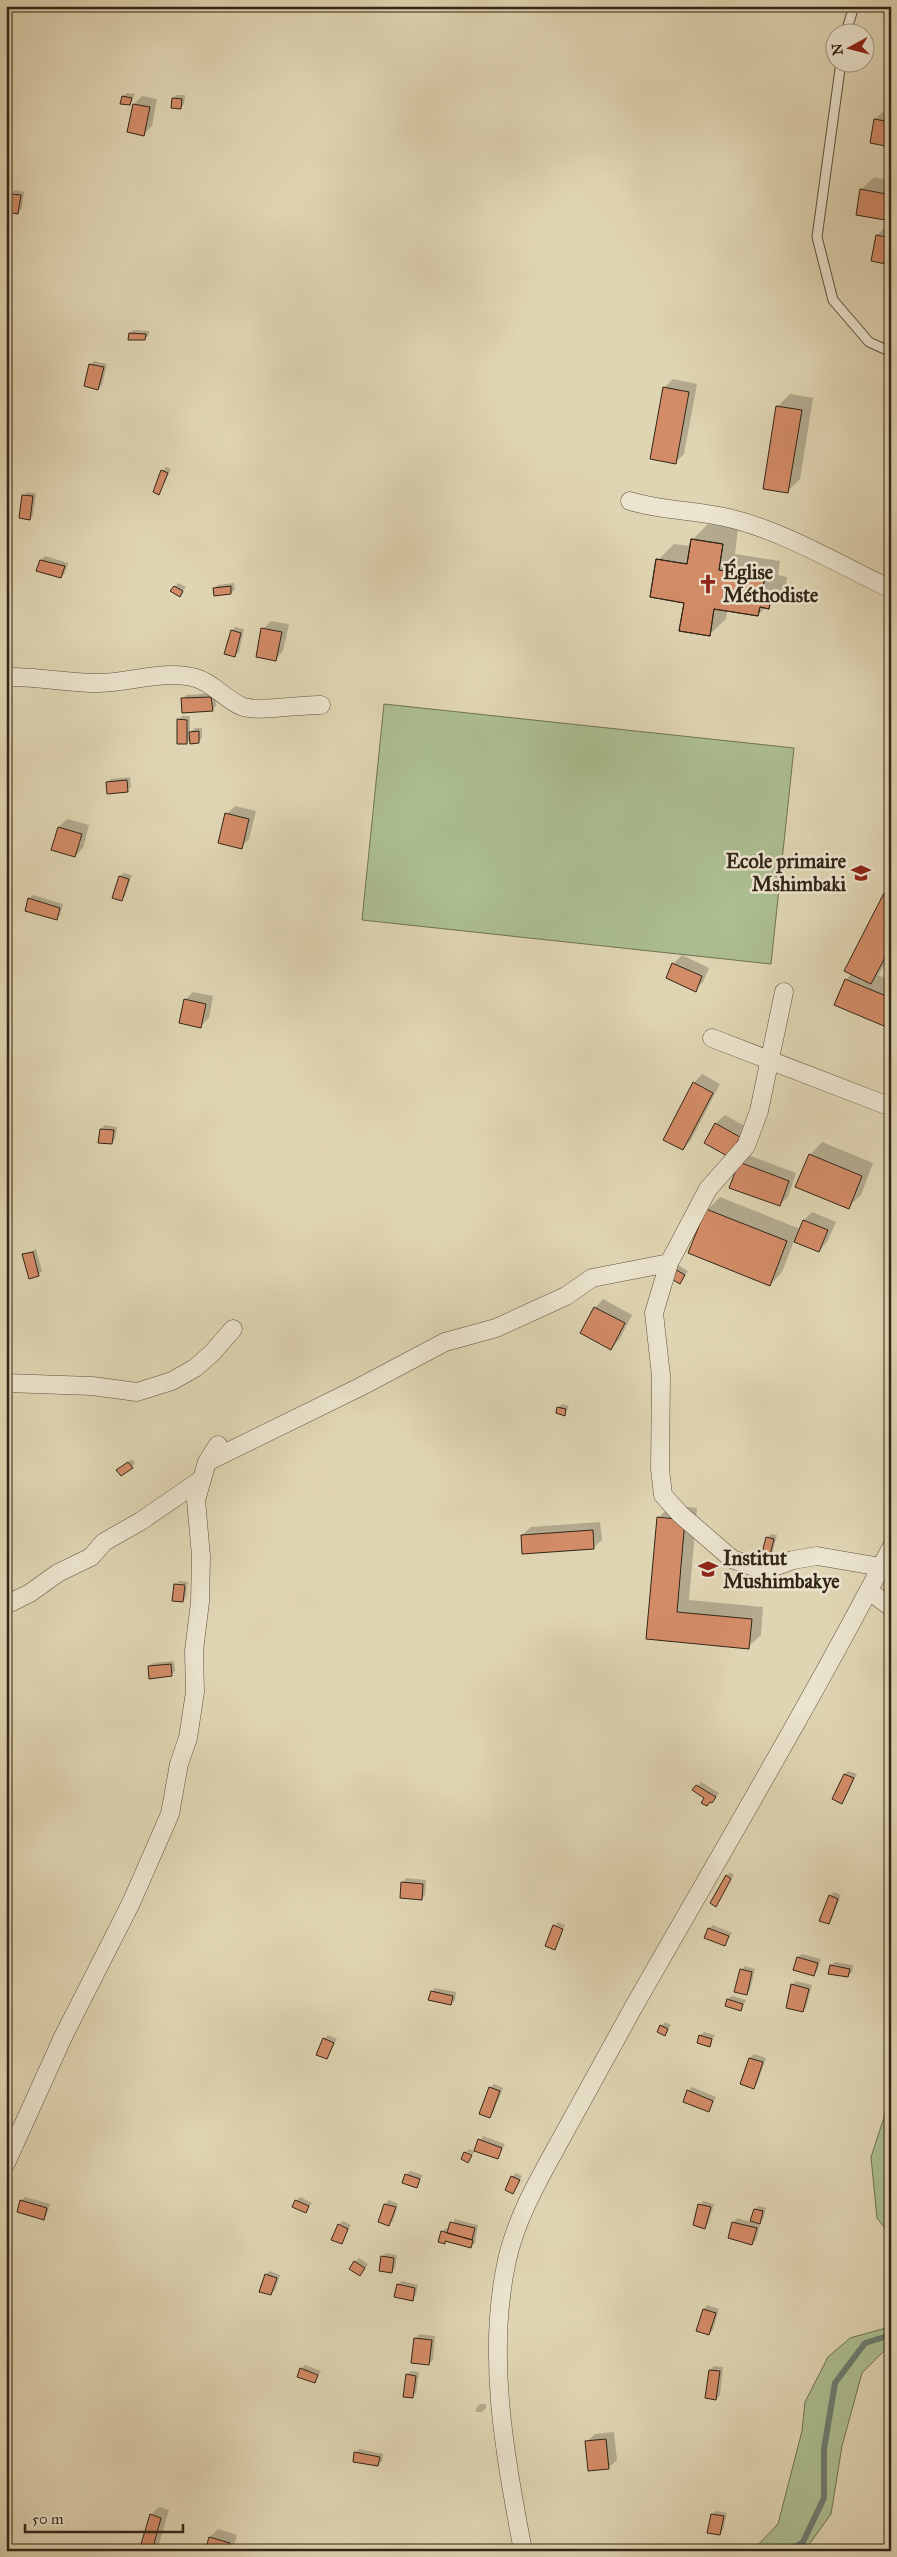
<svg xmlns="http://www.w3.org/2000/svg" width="897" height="2557" font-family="'IM FELL Great Primer',serif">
	<rect width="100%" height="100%" fill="#e0d5b3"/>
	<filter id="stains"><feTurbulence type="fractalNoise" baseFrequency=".004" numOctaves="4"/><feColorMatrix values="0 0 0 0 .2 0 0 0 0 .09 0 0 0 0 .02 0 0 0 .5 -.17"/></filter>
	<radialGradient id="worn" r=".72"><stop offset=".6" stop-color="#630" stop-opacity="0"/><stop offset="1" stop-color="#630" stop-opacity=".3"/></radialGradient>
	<path fill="#acbe91" stroke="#6f7254" d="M384,704L794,748L771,964L362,920Z
		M891,2096V2236L877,2218L871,2157Z
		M891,2325V2344L862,2373L842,2446L831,2514L808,2546L800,2551H744L758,2545L778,2524L802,2431L805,2402L828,2357L850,2338L886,2328Z"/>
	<path fill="#0003" d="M127,93L135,94L130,104L123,96Z
		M177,95H185L184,104L180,108L173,98Z
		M142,96L157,99L152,126L144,134L134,104Z
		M888,107H891V146L875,119Z
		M874,177L891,181V220L861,190Z
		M15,190L24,192L22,208L18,212L11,194Z
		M886,227L891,228V263L877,235Z
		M134,330L149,331V335L145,339L130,333Z
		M94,361L107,364L102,385L98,389L91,364Z
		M673,379L697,384L684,454L676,462L664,388Z
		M790,394L813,398L800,479L787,492L777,407Z
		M166,467L171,469L159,493L162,471Z
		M27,492L36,493L33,515L29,519L23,496Z
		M708,524L738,528L735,554L780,561L778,575L787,577L785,591L769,607H766L758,615L727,610L726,619L709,635L658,560L674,544L691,546L692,540Z
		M45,556L68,563L65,573L61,577L38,570L41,560Z
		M178,583L186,587L179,595L172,591Z
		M234,583L235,589L231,593L214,589L218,585Z
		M6,593H9V615L6,618Z
		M271,621L289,624L283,651L275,660L263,629Z
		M235,627L244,629L239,652L235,655L232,631Z
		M215,693L216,706L212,710L183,699L186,695Z
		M6,698L13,699V702L6,701Z
		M6,703L12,705L7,715H6Z
		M182,716H190V732L195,728H202V738L198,742L191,739L187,743L178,720Z
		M130,777L131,787L127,791L107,783L111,779Z
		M235,806L256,811L249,839L241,847L227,814Z
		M67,819L89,825L83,848L75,856L59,827Z
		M124,873L132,875L125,896L121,900L120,876Z
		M891,888V955L878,975L891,981V1028L846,980L852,973L885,894Z
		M33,895L63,904L60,915L56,919L29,899Z
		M682,955L709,968L703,982L695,990L667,977L673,964Z
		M193,992L213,996L209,1018L200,1027L185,1000Z
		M702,1074L720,1084L691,1140L683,1149L694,1083Z
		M725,1115L748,1128L737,1147L706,1143L716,1123Z
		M105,1125L117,1127L115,1139L112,1143L101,1129Z
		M822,1142L873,1163L861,1195L848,1207L810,1155Z
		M748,1155L796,1173L788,1197L779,1205L740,1163Z
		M720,1197L800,1229L804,1220L812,1212L836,1222L827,1242L819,1251L794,1241L782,1272L770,1285L707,1210Z
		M36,1249L42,1271L38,1275L24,1255Z
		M678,1265L688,1271L680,1282L670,1277Z
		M603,1299L632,1315L619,1340L611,1348L582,1333L595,1308Z
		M562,1404L569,1406L564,1415L558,1408Z
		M132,1459L135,1463L132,1467H122Z
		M671,1505L697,1508L689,1600L763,1607L761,1635L748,1647L648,1638L658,1518Z
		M600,1522L602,1540L593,1548L522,1535L531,1527Z
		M771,1534L777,1535L771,1558L767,1562V1538Z
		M179,1581L188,1582V1585L177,1583Z
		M177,1583V1586L187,1587L186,1597L183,1601L175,1585Z
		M174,1661L175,1671L171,1675L149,1667L153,1663Z
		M848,1771L857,1774L842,1803L845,1774Z
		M701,1782L719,1793L712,1802L694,1790Z
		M730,1872L734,1875L716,1905L727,1876Z
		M406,1878L426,1880L425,1895L421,1899L403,1882Z
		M834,1892L841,1895L832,1919L828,1923L830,1896Z
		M558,1922L565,1925L564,1928L555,1925Z
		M713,1925L732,1933L724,1945L709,1928Z
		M554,1927L563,1930L555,1948Z
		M802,1954L821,1959L817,1971L814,1974L798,1957Z
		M835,1962L853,1965L852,1972L848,1976L831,1965Z
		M745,1966L755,1969L750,1990L746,1994L741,1970Z
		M796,1981L812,1985L806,2007L803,2011L792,1985Z
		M435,1988L456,1992L455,2000L451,2004L432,1992Z
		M891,1991V2003H888Z
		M732,1996L746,2000L741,2010L728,1999Z
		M665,2022L671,2025L665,2034L661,2026Z
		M704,2032L715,2035L710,2045L700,2036Z
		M328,2035L337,2039L327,2058L324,2039Z
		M754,2054L766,2058L757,2084L754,2088L742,2084L750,2058Z
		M494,2084L503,2088L493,2113L490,2116V2088Z
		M692,2087L716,2097L709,2110L688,2091Z
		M483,2136L505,2144L497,2158L475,2150Z
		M469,2149L475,2151L473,2154L466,2151Z
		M410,2171L423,2175L416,2187L406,2175Z
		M516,2173L522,2176L513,2192L512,2177Z
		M25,2197L50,2204L47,2214L44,2218L21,2201Z
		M300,2197L312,2203L305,2212L296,2201Z
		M389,2200L398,2204L393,2221L389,2224L385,2204Z
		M703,2201L714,2204L708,2224L705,2227L700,2205Z
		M759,2206L766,2208L763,2219L758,2224L760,2225L756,2240L752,2244L729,2237L734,2222L737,2218L751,2222L755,2209Z
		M455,2219L478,2225L475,2243L471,2247L447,2240L444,2243L442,2232L446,2228L450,2229Z
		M343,2221L351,2225L341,2243L339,2225Z
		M386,2253L397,2255L395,2268L392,2272L382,2257Z
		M359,2258L368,2264L360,2275L355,2262Z
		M269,2271L280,2275L275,2290L271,2294L266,2275Z
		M402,2281L418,2285L416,2295L412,2299L398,2285Z
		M707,2305L719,2309L713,2330L709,2334L697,2330L704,2309Z
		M419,2334L435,2336L433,2360L429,2364L413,2362L416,2338Z
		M305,2365L321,2371L315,2382L301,2369Z
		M714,2366L723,2367L720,2395L716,2399L710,2370Z
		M411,2371L419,2372L416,2393L412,2397L407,2375Z
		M480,2404H486V2408L482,2412H476V2408Z
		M614,2432L617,2460L608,2468L586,2442L595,2434Z
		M359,2449L383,2454L382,2461L378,2465L355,2453Z
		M159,2507L169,2510L159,2544L166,2546L164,2551H140L151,2515Z
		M716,2511L727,2513L723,2530L719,2534L712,2514Z
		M218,2529L237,2535L233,2549L239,2551H206L210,2537Z"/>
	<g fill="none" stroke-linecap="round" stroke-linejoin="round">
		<path stroke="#6d7d72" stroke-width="6" d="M789,2551L803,2542L824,2498V2449L835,2383L865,2343L891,2335"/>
	</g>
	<path fill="#d38c68" stroke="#322517" d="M122,96L132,98L130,105L120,104Z
		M172,98L182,99L181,109L171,108Z
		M133,104L150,107L144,136L127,132Z
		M874,119L891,122V147L870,143Z
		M860,189L891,195V221L856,215Z
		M10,194L21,195L18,214L7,212Z
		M876,235L891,238V265L871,261Z
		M129,333L146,334L145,340H128Z
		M89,364L104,367L98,390L84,386Z
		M663,387L689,392L676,464L650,459Z
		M776,406L802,410L788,493L763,489Z
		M161,470L168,473L159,495L153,492Z
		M22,495L33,496L30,520L19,518Z
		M691,539L723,544L719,570L765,577L762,591L772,593L769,609L760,607L758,616L714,609L710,636L679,631L684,603L650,597L656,559L687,564Z
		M691,539L723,544L719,570L765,577L762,591L772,593L769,609L760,607L758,616L714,609L710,636L679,631L684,603L650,597L656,559L687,564Z
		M40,560L65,566L61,578L36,571Z
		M174,586L183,591L180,597L170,591Z
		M231,586V594L214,596L213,588Z
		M261,628L282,632L276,661L256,657Z
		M231,630L241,633L235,657L224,654Z
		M211,697L213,711L182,713L181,698Z
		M177,719L187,720V744H177Z
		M199,731V743L190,744L189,732Z
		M127,780L128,792L107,794L106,782Z
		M225,813L249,819L242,849L218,843Z
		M58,827L82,834L75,857L51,850Z
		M119,876L129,879L122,901L112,898Z
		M884,893L891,897V946L871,984L844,971Z
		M28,898L60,908L57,920L25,911Z
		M672,963L702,976L696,992L666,978Z
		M845,979L891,998V1029L834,1005Z
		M184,999L206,1004L201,1028L179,1023Z
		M693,1082L713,1093L683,1150L663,1140Z
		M715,1123L740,1137L729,1157L704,1143Z
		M100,1129L114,1130L112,1144L98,1143Z
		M809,1154L862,1176L849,1209L795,1187Z
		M739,1162L789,1181L780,1206L729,1188Z
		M706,1209L787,1241L770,1286L688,1253Z
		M803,1220L828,1230L819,1252L794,1242Z
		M33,1252L39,1276L29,1279L22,1254Z
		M673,1268L685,1275L680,1284L668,1277Z
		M594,1307L625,1323L611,1350L580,1333Z
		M557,1407L566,1409L565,1416L556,1413Z
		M128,1462L133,1468L121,1476L116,1470Z
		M657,1517L685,1520L677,1612L752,1619L749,1649L646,1639Z
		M593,1530L594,1549L522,1554L521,1535Z
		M766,1537L774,1539L768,1563L760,1561Z
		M174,1584L185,1585L183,1602L172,1601Z
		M171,1664L172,1676L149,1679L148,1666Z
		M844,1774L854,1778L842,1804L832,1799Z
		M696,1785L716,1797L712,1803L710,1802L707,1806L701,1803L704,1798L692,1790Z
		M726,1875L731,1879L716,1907L710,1903Z
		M401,1882L423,1884L422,1900L400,1898Z
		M829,1895L838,1899L829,1924L819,1921Z
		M553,1925L563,1929L555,1950L545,1946Z
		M708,1928L729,1936L725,1946L704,1938Z
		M797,1957L818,1963L814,1976L793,1970Z
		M830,1965L850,1969L848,1977L828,1974Z
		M740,1969L752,1972L747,1995L734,1992Z
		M791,1984L809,1989L803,2012L786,2008Z
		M431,1991L453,1996L451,2005L428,2000Z
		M727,1999L743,2004L741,2011L725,2006Z
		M660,2025L668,2029L665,2036L657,2032Z
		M699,2035L712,2039L710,2047L697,2043Z
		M323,2038L334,2043L327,2059L316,2055Z
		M749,2058L763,2062L754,2089L740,2084Z
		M489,2087L500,2091L490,2118L479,2114Z
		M687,2090L713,2101L709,2112L683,2102Z
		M478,2139L502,2148L498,2159L474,2151Z
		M464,2152L472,2155L468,2163L461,2159Z
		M405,2174L420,2179L417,2188L402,2183Z
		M511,2176L520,2180L513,2194L505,2190Z
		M20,2200L47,2208L44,2220L17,2212Z
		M295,2200L309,2206L306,2213L292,2207Z
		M384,2204L396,2207L389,2226L378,2222Z
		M698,2204L711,2207L705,2229L693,2225Z
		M754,2209L763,2211L760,2224L750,2221Z
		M450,2222L475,2228L472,2240L447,2233Z
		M732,2222L757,2228L752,2245L728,2238Z
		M338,2224L348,2229L342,2244L331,2240Z
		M441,2231L473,2240L471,2248L445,2241V2244L438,2242Z
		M381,2256L394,2258L392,2273L379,2271Z
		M354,2261L365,2268L360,2276L349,2269Z
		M265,2274L277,2278L271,2295L259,2292Z
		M397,2284L415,2288L413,2301L394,2297Z
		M703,2309L716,2313L709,2335L696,2331Z
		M414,2338L432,2340L429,2365L411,2363Z
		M300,2368L318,2375L315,2383L297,2377Z
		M709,2370L720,2371L716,2400L705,2398Z
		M406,2374L416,2376L413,2398L403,2397Z
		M606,2439L609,2469L588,2471L585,2441Z
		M354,2452L380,2457L378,2466L353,2462Z
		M150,2514L161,2518L152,2551H139Z
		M711,2514L724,2516L720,2535L707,2533Z
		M209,2537L230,2543L227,2551H205Z"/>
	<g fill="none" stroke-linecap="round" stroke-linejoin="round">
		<defs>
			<path id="service" d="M846,32L854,6
				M841,62L817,237L833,300L869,342L891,352"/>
			<path id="minor" d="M630,501C662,511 696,510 729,518C786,532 838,564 891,589
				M6,677C37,676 66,683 97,683C129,683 164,669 196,678C213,683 225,699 241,706C255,713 302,704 321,705
				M784,992L759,1111L746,1146L708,1189L669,1263L654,1313L661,1376L660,1469L663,1495L680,1514L732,1559L757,1568H771L793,1560L817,1556L881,1567
				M712,1038L891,1107
				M6,1383L92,1386L137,1392L172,1381L195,1368L212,1353L233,1329
				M207,1462L360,1387L445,1342L496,1328L566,1296L592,1278L669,1263
				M869,1591L891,1607
				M6,1605L30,1593L58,1573L91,1557L104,1542L141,1521L202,1479
				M6,2163L63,2037L131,1903L170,1814L179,1764L188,1738L195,1692L194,1651L200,1602L201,1556L196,1500L207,1462L218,1445
				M523,2551C505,2455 486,2356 507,2260C517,2216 540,2177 561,2139C585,2095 609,2051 633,2008C720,1855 810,1704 891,1548"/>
		</defs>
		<use href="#service" stroke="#5e513e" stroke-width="11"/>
		<use href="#minor" stroke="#5e513e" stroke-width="19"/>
		<use href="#service" stroke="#ebe4ce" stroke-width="9"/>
		<use href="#minor" stroke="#ebe4ce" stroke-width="18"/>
	</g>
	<defs>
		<symbol id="church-bare" viewBox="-9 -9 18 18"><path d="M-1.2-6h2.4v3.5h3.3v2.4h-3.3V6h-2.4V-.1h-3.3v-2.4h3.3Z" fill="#8f2418" stroke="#ebe4ce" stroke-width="2.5" paint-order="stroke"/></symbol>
		<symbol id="school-bare" viewBox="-9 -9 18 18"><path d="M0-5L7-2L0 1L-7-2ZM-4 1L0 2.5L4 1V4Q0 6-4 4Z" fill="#8f2418" stroke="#ebe4ce" stroke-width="2.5" paint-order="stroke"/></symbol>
	</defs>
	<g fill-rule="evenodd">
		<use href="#church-bare" x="694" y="570" width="28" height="28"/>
		<use href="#school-bare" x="847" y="859" width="28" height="28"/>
		<use href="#school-bare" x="694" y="1555" width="28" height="28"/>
	</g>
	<g text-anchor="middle" stroke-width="5" stroke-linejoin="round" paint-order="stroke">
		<g font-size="20" font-weight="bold" fill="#322517" stroke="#ebe4ce" text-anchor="start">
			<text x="723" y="579">Église<tspan x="723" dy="23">Méthodiste</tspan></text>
			<text x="846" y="868" text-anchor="end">Ecole primaire<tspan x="846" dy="23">Mshimbaki</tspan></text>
			<text x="723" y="1565">Institut<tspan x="723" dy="23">Mushimbakye</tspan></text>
		</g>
	</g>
	<rect width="897" height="2557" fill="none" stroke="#e0d5b3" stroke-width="25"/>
	<rect x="8" y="8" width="882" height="2542" fill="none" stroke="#322517" stroke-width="2.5"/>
	<rect x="12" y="12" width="872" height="2532" fill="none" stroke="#322517"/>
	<g transform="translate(850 48) rotate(263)"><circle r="24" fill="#ebe4ce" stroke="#a19885"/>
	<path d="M0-4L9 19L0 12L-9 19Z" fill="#8f2418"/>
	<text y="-8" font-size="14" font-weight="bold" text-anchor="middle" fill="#322517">N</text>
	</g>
	<path d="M25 2524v8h158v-8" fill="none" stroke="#322517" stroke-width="2.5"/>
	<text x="32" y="2524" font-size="15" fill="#322517" stroke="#ebe4ce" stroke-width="4" paint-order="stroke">50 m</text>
	<rect width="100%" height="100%" filter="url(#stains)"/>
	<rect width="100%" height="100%" fill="url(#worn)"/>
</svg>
